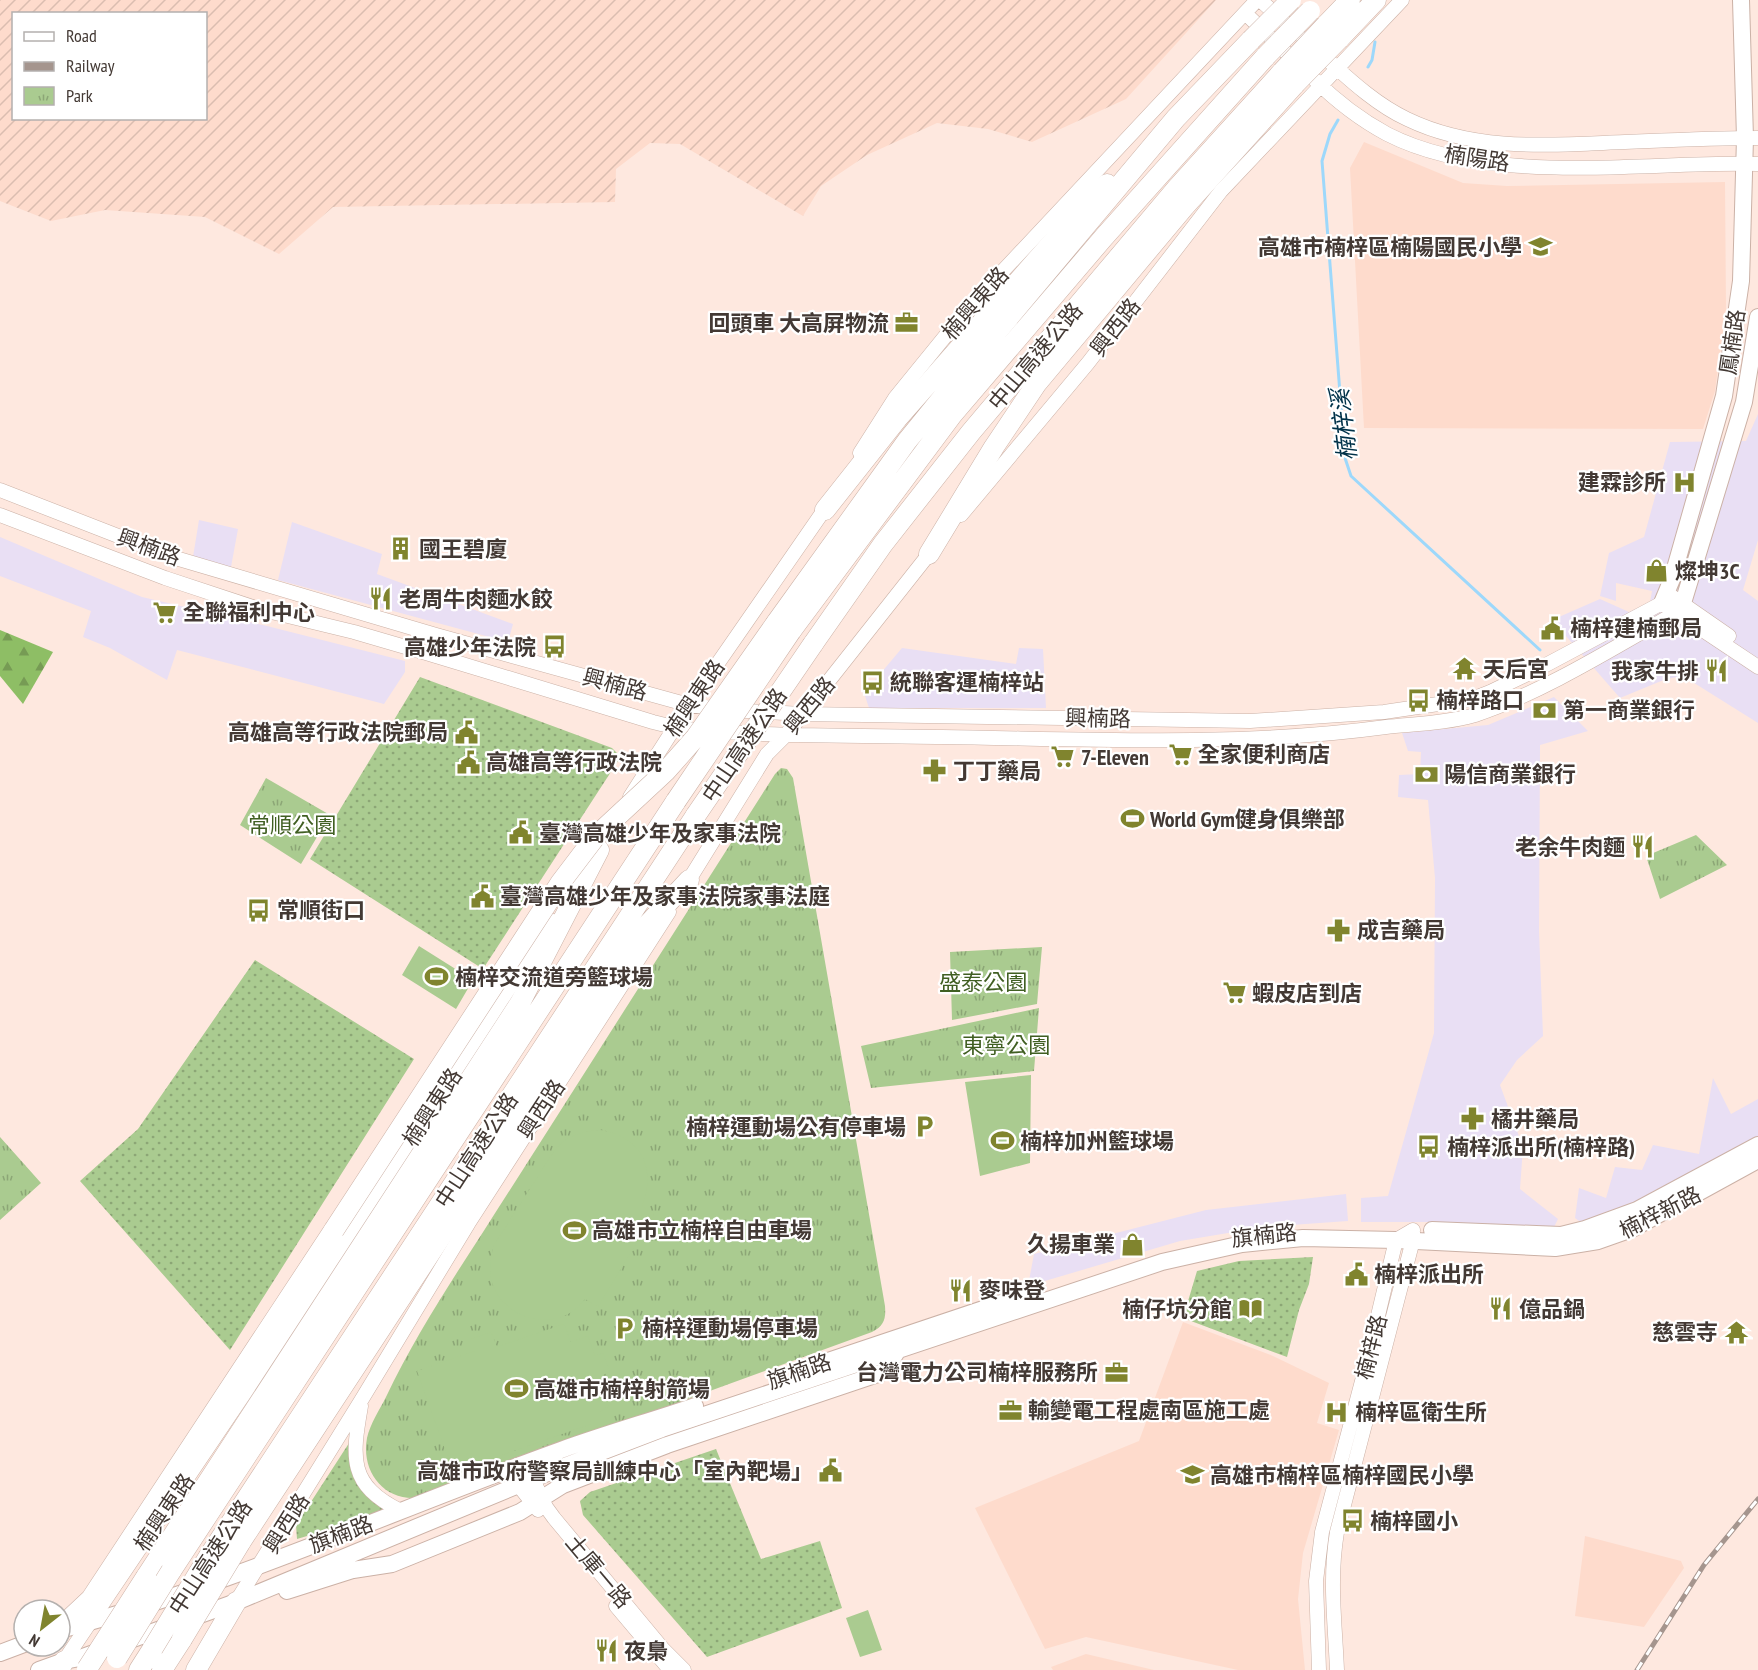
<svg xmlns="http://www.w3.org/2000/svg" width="1758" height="1670" font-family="'PT Sans Narrow','Noto Sans TC',sans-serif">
	<defs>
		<pattern id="industrial-furrows" width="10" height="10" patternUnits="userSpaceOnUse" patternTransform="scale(1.5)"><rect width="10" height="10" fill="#fedbcc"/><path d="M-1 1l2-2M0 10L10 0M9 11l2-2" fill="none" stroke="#dbbdb0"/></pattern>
		<pattern id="grass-dots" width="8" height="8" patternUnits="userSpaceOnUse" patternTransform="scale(1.5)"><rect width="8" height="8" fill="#aacb90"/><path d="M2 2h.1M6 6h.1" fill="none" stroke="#8ca676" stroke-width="1.8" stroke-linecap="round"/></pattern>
		<pattern id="forest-firs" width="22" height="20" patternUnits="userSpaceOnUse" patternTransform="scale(1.5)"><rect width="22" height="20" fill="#8ebe65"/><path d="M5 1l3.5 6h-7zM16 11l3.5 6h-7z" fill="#769b54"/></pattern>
		<pattern id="park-tufts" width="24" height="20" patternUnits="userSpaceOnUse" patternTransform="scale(1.5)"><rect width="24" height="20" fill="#aacb90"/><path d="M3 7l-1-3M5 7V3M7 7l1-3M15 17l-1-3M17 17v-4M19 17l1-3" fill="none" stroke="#8ca676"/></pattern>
	</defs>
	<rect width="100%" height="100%" fill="#fee8df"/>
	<path fill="#e9dff4" d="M1758,414V540L1743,590L1758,601V723L1683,676L1666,679L1620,698L1552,620L1600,599L1629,612L1650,602L1652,591L1616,583V601L1600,596L1609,553L1644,537L1670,442L1746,441Z
		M199,520L238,529L231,567L193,557Z
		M292,522L382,554L377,574L513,624L508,642L278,580Z
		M0,537L142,597L267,626L405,661V672L384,704L177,650L167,680L110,648L83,637L91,611L0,576Z
		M902,648L1016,664L1019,648L1043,649L1046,708H869L864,693Z
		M1554,697L1588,731L1540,745L1539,931L1543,1036L1517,1060L1500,1085L1523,1147L1520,1189L1558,1219L1552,1231L1439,1222H1361V1198L1388,1196L1434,1033L1435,878L1428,800L1398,797L1399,775L1420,774L1421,752L1408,751L1402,733L1488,725Z
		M1713,1078L1731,1114L1758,1099V1136L1624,1211L1582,1223L1575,1218L1579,1188L1606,1198L1615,1167L1642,1170L1653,1145L1699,1154Z
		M1346,1194L1348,1221L1264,1227L1180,1241L1028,1286L1034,1254L1206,1210Z"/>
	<path fill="url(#industrial-furrows)" fill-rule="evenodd" d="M0,0H1216L1126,99L1032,142L988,129L937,123L867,155L821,186L803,216L680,144L650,143L616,169L615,202L333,207L279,254L205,217L105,210L51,221L0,201ZM14,14H206V118H14Z"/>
	<path fill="#fedbcc" d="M1364,142L1463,183L1507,186L1725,182L1726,309L1715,391L1703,429L1364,428L1350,168Z
		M1183,1322L1273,1356L1329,1383L1317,1423L1339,1430L1303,1553L1298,1599L1305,1670H1238L1086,1637L1045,1649L975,1508L1139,1441Z
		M1585,1536L1681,1561L1684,1568L1644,1627L1575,1616Z
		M1086,1654L1154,1670H1053L1051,1667Z"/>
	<path fill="url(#grass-dots)" d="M420,677L612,748L617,753L618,761L483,969L310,859Z
		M255,960L414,1059L230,1350L80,1181L138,1129Z
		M1313,1257L1309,1284L1299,1310L1287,1357L1183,1318L1197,1271L1239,1261Z
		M351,1440L384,1513L297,1539L296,1525Z
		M716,1449L761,1559L820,1541L842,1608L707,1657L583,1515L580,1501L590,1492Z"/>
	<path fill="url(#forest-firs)" d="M0,630L53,652L23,704L0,676Z"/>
	<path fill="url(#park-tufts)" d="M781,768L787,769L793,778L885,1306C886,1319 884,1326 872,1332L416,1498C382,1500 361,1470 367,1438C370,1424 380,1409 386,1397C414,1338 450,1283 485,1229C582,1077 678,926 775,774Z
		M266,778L330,815L301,864L240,825Z
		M1696,835L1727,865L1660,899L1646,856Z
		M1042,947L1037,1004L952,1020L950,952Z
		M1039,1008L1034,1071L871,1088L861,1046Z
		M0,1137L41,1183L0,1220Z"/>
	<path fill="#aacb90" d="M419,946L473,980L456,1009L402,975Z
		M1031,1075L1030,1163L980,1176L965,1082Z
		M601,1130C641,1137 657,1168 642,1206L654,1214L598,1307L585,1299C580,1305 575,1311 568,1314C538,1330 497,1311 491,1278C489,1266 491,1256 494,1245L556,1148C569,1135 583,1131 601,1130Z
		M564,1324L571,1342L588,1336L595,1356L603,1353L610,1372L603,1375L613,1403L600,1412L599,1415L590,1418L591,1424L453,1472L417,1371L475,1351L471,1339L491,1332L497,1347Z
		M868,1610L882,1650L860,1657L846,1618Z"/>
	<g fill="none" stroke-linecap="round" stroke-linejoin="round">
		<path stroke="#9dd8fb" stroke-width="3" d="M1368,67L1372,60L1375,42
			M1338,120L1330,134L1322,161L1345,458L1351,476L1540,650"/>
		<defs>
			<path id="minor" d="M1260,0L1298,34
				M1245,13L1300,66
				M1330,62C1353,83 1379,106 1407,119C1469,149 1536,146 1603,143C1655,141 1706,138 1758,138
				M1314,79C1335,100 1361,120 1387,134C1490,187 1644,161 1758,164
				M860,453L895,398L969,307L1257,0
				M0,490L172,557L436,635L689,705L730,710L802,714L1250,721L1384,712L1472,699L1490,692L1542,667L1662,603L1758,667
				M0,515L165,578L259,609L354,632L426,653L653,722C689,732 726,732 763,734C823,736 882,736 942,737C1090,739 1239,747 1386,727C1414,724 1448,723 1475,715C1542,693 1615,647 1677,612
				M961,515L1088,363L1221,191L1402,0
				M1667,593L1729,636
				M630,797L689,705L829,503
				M684,888L767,754L786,735L933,549
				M361,1406C352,1458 348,1485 401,1511
				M512,1469L519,1486L538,1510
				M529,1471L546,1507L554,1518L663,1649L684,1670
				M236,1602L362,1399L468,1224L669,912
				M616,1606L670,1670
				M64,1661L244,1394L553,921
				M1319,1670L1316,1581L1322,1532L1366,1366L1396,1240L1413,1230
				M1337,1670C1335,1622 1329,1580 1337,1532L1413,1240V1232"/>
			<path id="major" d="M1662,603L1672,579L1724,396L1741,281L1745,138L1741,0
				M1683,603L1744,402L1758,317
				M1432,1230L1561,1235L1585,1229L1637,1210L1758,1145
				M816,1365L1022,1296
				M287,1591L353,1570L392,1564L520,1512L563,1485L667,1445L884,1372L898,1350
				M60,1630C232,1585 394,1510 561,1450C605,1434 651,1421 695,1406
				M0,1653L24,1644
				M39,1670L64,1661L80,1658L236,1602L557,1469L662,1429L1162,1262L1242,1244L1303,1238L1396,1240L1555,1248L1598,1241L1632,1229L1758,1160"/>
			<path id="highway" d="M1326,25L1350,0
				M1339,39L1376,0
				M825,510L897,419L1086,204L1107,184
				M929,554L994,447L1037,383L1184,207L1295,84
				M776,623L907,441L973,360L1176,118L1251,40
				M791,631L952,415L1104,237L1266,56
				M813,644L883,544L971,432L1177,188L1282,72
				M240,1543L612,976L649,923L689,880
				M209,1556L696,815
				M171,1571L676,801
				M146,1577L520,1003L599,850
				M60,1628L91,1599L334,1230
				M59,1670L64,1661
				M139,1670L153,1648
				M162,1670L182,1639
				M196,1670L236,1602"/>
		</defs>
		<use href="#minor" stroke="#cbb1a6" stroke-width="15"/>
		<use href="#major" stroke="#cbb1a6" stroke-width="18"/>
		<use href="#highway" stroke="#cbb1a6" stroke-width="21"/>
		<use href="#minor" stroke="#fff" stroke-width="14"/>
		<use href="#major" stroke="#fff" stroke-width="16"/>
		<use href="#highway" stroke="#fff" stroke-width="20"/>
		<defs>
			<path id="rail" d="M1637,1670L1704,1565L1758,1499"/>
		</defs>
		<use href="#rail" stroke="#a5958e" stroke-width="5"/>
		<use href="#rail" stroke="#fff" stroke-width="3" stroke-dasharray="9" stroke-linecap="butt"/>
		<defs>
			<path id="highway-bridge" d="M1251,40L1291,0
				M1266,56L1310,11
				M1282,72L1326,25
				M1295,84L1339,39
				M676,801L791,631
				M696,815L813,644
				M334,1230L561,882L596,836L666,771L696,737L776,623
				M182,1639L240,1543
				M153,1648L209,1556
				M117,1658L171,1571
				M87,1669L146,1577"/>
		</defs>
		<use href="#highway-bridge" stroke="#cbb1a6" stroke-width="21" stroke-linecap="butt"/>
		<use href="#highway-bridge" stroke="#fff" stroke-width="20"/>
	</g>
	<defs>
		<symbol id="school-bare" viewBox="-9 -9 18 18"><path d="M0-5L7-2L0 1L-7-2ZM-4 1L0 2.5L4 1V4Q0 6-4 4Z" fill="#80842e" stroke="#fff" stroke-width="2.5" paint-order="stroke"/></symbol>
		<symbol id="office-bare" viewBox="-9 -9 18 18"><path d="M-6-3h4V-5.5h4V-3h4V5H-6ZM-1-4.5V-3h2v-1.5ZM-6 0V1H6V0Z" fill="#80842e" stroke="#fff" stroke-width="2.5" paint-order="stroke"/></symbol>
		<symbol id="hospital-bare" viewBox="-9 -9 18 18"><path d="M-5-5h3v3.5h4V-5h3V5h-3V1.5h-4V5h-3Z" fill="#80842e" stroke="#fff" stroke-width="2.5" paint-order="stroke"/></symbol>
		<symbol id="building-bare" viewBox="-9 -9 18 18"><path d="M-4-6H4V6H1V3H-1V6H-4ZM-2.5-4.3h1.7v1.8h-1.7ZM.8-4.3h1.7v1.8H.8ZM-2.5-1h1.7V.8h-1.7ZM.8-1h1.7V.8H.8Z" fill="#80842e" stroke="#fff" stroke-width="2.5" paint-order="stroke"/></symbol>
		<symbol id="shop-bare" viewBox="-9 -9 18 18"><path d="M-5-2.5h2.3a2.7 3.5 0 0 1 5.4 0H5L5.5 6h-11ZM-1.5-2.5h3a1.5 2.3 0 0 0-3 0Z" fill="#80842e" stroke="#fff" stroke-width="2.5" paint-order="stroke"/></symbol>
		<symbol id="restaurant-bare" viewBox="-9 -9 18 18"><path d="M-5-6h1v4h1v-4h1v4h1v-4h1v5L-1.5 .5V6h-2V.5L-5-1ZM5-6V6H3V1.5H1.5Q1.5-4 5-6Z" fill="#80842e" stroke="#fff" stroke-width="2.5" paint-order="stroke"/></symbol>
		<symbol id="supermarket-bare" viewBox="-9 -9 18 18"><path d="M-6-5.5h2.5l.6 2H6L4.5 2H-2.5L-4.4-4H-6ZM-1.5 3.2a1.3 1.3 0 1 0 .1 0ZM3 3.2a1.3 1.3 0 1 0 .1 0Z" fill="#80842e" stroke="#fff" stroke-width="2.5" paint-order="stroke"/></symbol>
		<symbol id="civic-bare" viewBox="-9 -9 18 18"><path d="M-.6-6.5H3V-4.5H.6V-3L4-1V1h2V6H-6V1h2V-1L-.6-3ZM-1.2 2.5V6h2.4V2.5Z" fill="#80842e" stroke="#fff" stroke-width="2.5" paint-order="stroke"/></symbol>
		<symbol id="bus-bare" viewBox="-9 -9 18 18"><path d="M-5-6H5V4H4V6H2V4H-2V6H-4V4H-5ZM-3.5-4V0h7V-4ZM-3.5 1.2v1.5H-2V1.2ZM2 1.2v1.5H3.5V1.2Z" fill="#80842e" stroke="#fff" stroke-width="2.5" paint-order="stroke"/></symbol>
		<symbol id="temple-bare" viewBox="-9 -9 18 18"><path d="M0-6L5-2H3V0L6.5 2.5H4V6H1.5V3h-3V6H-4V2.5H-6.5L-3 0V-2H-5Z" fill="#80842e" stroke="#fff" stroke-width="2.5" paint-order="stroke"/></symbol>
		<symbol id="bank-bare" viewBox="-9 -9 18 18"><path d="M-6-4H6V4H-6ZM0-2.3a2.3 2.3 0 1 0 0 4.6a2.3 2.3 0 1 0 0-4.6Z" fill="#80842e" stroke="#fff" stroke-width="2.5" paint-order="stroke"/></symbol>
		<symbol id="pharmacy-bare" viewBox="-9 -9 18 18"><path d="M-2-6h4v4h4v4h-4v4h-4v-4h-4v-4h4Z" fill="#80842e" stroke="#fff" stroke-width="2.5" paint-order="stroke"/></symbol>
		<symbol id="stadium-bare" viewBox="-9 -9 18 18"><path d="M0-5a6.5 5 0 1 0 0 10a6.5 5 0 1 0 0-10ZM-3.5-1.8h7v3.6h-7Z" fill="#80842e" stroke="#fff" stroke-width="2.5" paint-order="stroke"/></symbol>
		<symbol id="parking-bare" viewBox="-9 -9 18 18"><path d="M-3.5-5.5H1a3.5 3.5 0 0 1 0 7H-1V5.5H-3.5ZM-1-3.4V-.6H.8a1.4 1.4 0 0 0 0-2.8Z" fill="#80842e" stroke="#fff" stroke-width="2.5" paint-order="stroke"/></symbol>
		<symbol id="library-bare" viewBox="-9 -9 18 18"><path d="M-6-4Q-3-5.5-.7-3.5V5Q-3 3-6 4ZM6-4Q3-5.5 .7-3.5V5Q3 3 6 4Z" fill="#80842e" stroke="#fff" stroke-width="2.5" paint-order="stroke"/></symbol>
	</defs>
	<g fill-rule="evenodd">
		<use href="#school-bare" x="1524" y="230" width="33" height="33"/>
		<use href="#office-bare" x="890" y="306" width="33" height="33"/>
		<use href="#hospital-bare" x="1668" y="466" width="33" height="33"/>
		<use href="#building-bare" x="384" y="532" width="33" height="33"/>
		<use href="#shop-bare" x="1640" y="554" width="33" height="33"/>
		<use href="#restaurant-bare" x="364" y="582" width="33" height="33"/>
		<use href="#supermarket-bare" x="148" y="596" width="33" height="33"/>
		<use href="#civic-bare" x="1536" y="612" width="33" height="33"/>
		<use href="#bus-bare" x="538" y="630" width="33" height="33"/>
		<use href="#temple-bare" x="1448" y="652" width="33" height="33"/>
		<use href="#restaurant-bare" x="1700" y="654" width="33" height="33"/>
		<use href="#bus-bare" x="856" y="666" width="33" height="33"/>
		<use href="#bus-bare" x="1402" y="684" width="33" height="33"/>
		<use href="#bank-bare" x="1528" y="694" width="33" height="33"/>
		<use href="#civic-bare" x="450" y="716" width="33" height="33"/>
		<use href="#supermarket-bare" x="1164" y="738" width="33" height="33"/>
		<use href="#supermarket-bare" x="1046" y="740" width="33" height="33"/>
		<use href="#civic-bare" x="452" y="746" width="33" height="33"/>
		<use href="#pharmacy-bare" x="918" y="754" width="33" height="33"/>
		<use href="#bank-bare" x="1410" y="758" width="33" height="33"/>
		<use href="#stadium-bare" x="1116" y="802" width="33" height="33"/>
		<use href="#civic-bare" x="504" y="816" width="33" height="33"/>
		<use href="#restaurant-bare" x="1626" y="830" width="33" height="33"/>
		<use href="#civic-bare" x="466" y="880" width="33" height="33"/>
		<use href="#bus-bare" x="242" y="894" width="33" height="33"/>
		<use href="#pharmacy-bare" x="1322" y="914" width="33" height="33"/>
		<use href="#stadium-bare" x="420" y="960" width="33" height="33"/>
		<use href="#supermarket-bare" x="1218" y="976" width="33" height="33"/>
		<use href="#pharmacy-bare" x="1456" y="1102" width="33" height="33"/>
		<use href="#parking-bare" x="908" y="1110" width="33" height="33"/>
		<use href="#stadium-bare" x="986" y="1124" width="33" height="33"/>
		<use href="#bus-bare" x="1412" y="1130" width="33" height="33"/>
		<use href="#stadium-bare" x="558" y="1214" width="33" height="33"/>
		<use href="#shop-bare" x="1116" y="1228" width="33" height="33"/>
		<use href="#civic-bare" x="1340" y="1258" width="33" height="33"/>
		<use href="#restaurant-bare" x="944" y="1274" width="33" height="33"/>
		<use href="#library-bare" x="1234" y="1292" width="33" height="33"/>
		<use href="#restaurant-bare" x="1484" y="1292" width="33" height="33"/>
		<use href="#parking-bare" x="608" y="1312" width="33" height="33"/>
		<use href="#temple-bare" x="1720" y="1316" width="33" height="33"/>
		<use href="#office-bare" x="1100" y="1356" width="33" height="33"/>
		<use href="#stadium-bare" x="500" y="1372" width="33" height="33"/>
		<use href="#office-bare" x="994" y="1394" width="33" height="33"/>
		<use href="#hospital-bare" x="1320" y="1396" width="33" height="33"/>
		<use href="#civic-bare" x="814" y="1454" width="33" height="33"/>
		<use href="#school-bare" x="1176" y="1458" width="33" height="33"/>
		<use href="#bus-bare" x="1336" y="1504" width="33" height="33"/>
		<use href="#restaurant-bare" x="590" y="1634" width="33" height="33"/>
	</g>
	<g text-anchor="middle" stroke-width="4.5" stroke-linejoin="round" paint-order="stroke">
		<g font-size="22" fill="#433934" stroke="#fff">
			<text transform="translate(1477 158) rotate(9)" y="8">楠陽路</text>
			<text transform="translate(975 303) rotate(-49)" y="8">楠興東路</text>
			<text transform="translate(1115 327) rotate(-52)" y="8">興西路</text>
			<text transform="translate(1732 342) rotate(-82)" y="8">鳳楠路</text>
			<text transform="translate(1035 356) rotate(-50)" y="8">中山高速公路</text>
			<text transform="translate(149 547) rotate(20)" y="8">興楠路</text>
			<text transform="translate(615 684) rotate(15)" y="8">興楠路</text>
			<text transform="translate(694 698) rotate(-56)" y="8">楠興東路</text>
			<text transform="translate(809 705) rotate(-51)" y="8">興西路</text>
			<text transform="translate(1098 718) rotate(1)" y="8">興楠路</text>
			<text transform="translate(744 745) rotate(-56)" y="8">中山高速公路</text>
			<text transform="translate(432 1107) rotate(-57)" y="8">楠興東路</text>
			<text transform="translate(541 1109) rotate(-57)" y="8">興西路</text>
			<text transform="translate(476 1150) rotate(-57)" y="8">中山高速公路</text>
			<text transform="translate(1660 1212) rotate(-27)" y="8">楠梓新路</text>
			<text transform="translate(1264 1235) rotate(-6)" y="8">旗楠路</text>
			<text transform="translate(1371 1347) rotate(-76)" y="8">楠梓路</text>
			<text transform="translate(799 1371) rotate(-19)" y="8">旗楠路</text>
			<text transform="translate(164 1512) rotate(-56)" y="8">楠興東路</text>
			<text transform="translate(286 1523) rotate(-58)" y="8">興西路</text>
			<text transform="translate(341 1534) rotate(-21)" y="8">旗楠路</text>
			<text transform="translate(210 1557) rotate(-57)" y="8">中山高速公路</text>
			<text transform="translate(599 1571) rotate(50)" y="8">土庫一路</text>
		</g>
		<g font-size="22" font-weight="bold" fill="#433934" stroke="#fff" text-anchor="start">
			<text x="1522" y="255" text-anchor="end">高雄市楠梓區楠陽國民小學</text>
			<text x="889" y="331" text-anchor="end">回頭車 大高屏物流</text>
			<text x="1666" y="490" text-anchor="end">建霖診所</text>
			<text x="419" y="557">國王碧廈</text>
			<text x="1675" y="579">燦坤3C</text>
			<text x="399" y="607">老周牛肉麵水餃</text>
			<text x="183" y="620">全聯福利中心</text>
			<text x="1570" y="636">楠梓建楠郵局</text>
			<text x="536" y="655" text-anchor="end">高雄少年法院</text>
			<text x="1483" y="677">天后宮</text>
			<text x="1699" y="679" text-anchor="end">我家牛排</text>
			<text x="890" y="690">統聯客運楠梓站</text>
			<text x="1436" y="708">楠梓路口</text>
			<text x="1563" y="718">第一商業銀行</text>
			<text x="448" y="740" text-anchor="end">高雄高等行政法院郵局</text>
			<text x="1198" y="762">全家便利商店</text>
			<text x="1081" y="765">7-Eleven</text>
			<text x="486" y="770">高雄高等行政法院</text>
			<text x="953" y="779">丁丁藥局</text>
			<text x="1444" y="782">陽信商業銀行</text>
			<text x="1150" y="827">World Gym健身俱樂部</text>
			<text x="539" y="841">臺灣高雄少年及家事法院</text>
			<text x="1625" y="855" text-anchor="end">老余牛肉麵</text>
			<text x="500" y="904">臺灣高雄少年及家事法院家事法庭</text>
			<text x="277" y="918">常順街口</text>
			<text x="1357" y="938">成吉藥局</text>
			<text x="455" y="985">楠梓交流道旁籃球場</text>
			<text x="1252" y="1001">蝦皮店到店</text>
			<text x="1491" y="1127">橘井藥局</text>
			<text x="906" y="1135" text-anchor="end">楠梓運動場公有停車場</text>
			<text x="1020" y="1149">楠梓加州籃球場</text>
			<text x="1447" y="1155">楠梓派出所(楠梓路)</text>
			<text x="592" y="1238">高雄市立楠梓自由車場</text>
			<text x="1115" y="1252" text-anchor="end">久揚車業</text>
			<text x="1374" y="1282">楠梓派出所</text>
			<text x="979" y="1298">麥味登</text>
			<text x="1232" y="1317" text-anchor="end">楠仔坑分館</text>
			<text x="1519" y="1317">億品鍋</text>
			<text x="642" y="1336">楠梓運動場停車場</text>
			<text x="1718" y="1340" text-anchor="end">慈雲寺</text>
			<text x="1098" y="1380" text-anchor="end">台灣電力公司楠梓服務所</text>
			<text x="534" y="1397">高雄市楠梓射箭場</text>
			<text x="1028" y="1418">輸變電工程處南區施工處</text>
			<text x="1355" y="1420">楠梓區衛生所</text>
			<text x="813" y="1479" text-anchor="end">高雄市政府警察局訓練中心「室內靶場」</text>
			<text x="1210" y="1483">高雄市楠梓區楠梓國民小學</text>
			<text x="1370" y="1529">楠梓國小</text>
			<text x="624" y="1659">夜梟</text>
		</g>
		<g font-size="22" fill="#405f22" stroke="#fff">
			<text x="292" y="833">常順公園</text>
			<text x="983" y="990">盛泰公園</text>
			<text x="1006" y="1053">東寧公園</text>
		</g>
		<g font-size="24" font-style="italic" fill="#003249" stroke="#fff">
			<text transform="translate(1344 425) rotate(-97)" y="8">楠梓溪</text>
		</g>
	</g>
	<rect x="12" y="12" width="195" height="108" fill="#ffffff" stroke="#b4b0ae" stroke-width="1.5"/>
	<rect x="24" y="32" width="30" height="9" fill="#ffffff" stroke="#b4b0ae" stroke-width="1.5"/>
	<text x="66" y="42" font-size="18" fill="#433934">Road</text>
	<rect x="24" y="62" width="30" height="9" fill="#a5958e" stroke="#b4b0ae" stroke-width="1.5"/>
	<text x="66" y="72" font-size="18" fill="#433934">Railway</text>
	<rect x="24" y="87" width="30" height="18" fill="url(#park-tufts)" stroke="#b4b0ae" stroke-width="1.5"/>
	<text x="66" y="102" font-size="18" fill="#433934">Park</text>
	<g transform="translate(42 1628) rotate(211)"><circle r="28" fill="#ffffff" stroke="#b4b0ae" stroke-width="1.5"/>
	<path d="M0-4.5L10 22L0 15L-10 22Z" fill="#80842e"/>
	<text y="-9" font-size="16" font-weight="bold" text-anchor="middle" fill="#433934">N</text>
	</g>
</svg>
